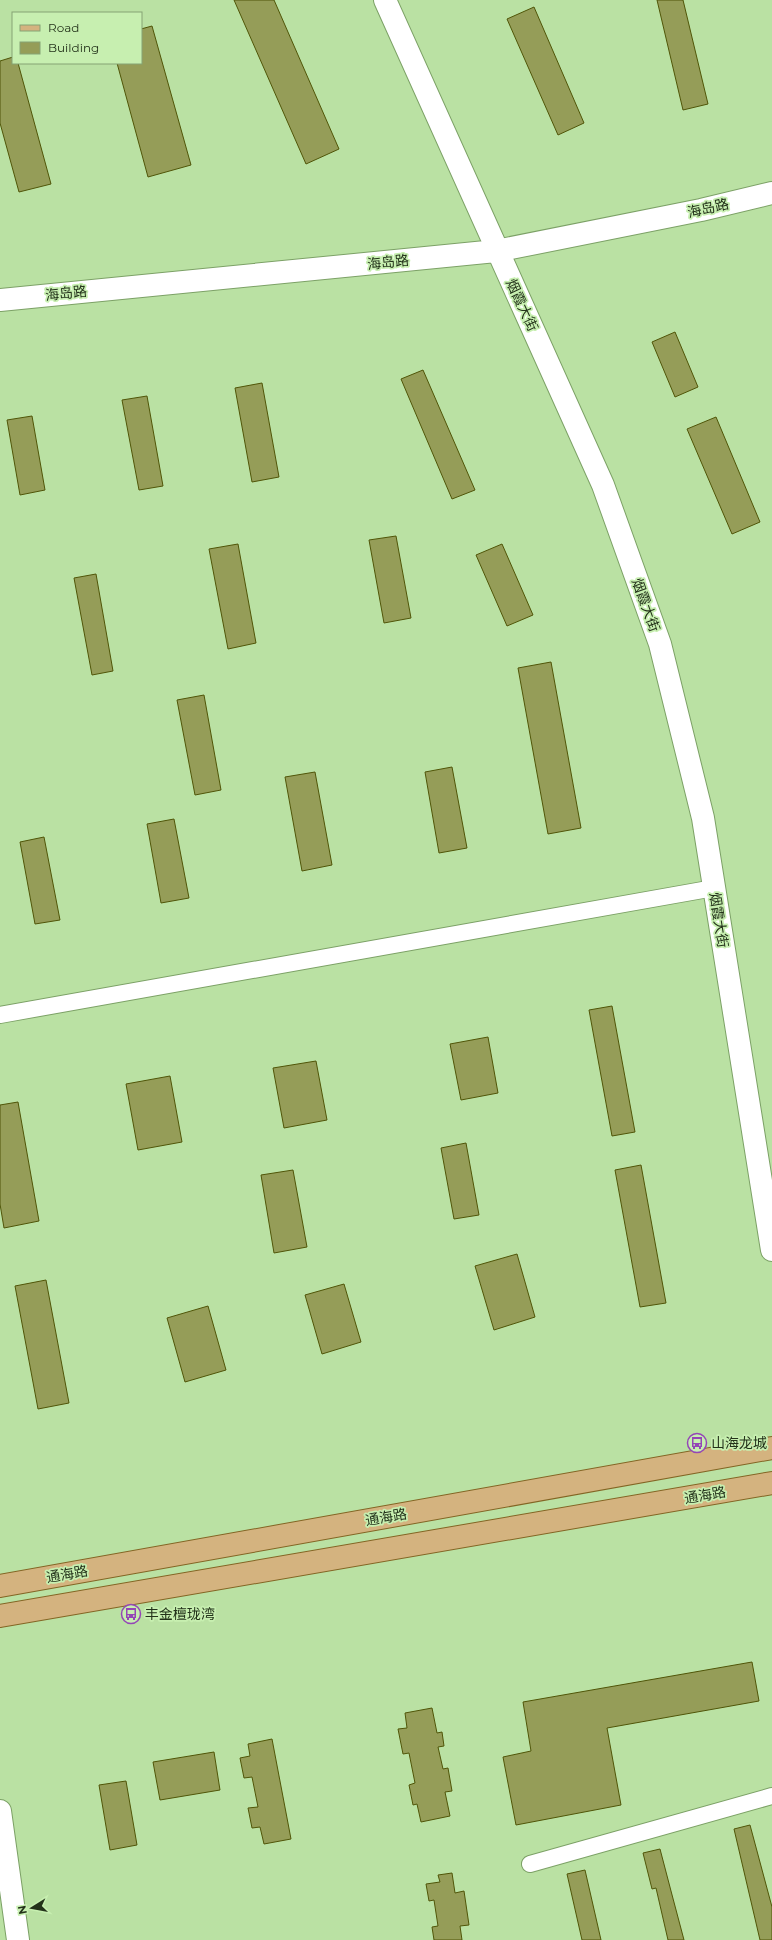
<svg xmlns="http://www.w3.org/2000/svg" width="772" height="1940" font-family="Montserrat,'Noto Sans SC',sans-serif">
	<rect width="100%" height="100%" fill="#bae1a3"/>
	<path fill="#959d58" stroke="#505508" d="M234,0H274L339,149L306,164Z
		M657,0H683L708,104L683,110Z
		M534,7L584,123L558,135L507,19Z
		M152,26L191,165L148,177L117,63H141V29Z
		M13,57V63H18L51,184L19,192L0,123V61Z
		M675,332L698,387L675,397L652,342Z
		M423,370L475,490L452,499L401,379Z
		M262,383L279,477L252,482L235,388Z
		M147,396L163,486L139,490L122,400Z
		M32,416L45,490L20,495L7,420Z
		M716,417L760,522L732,534L687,429Z
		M396,536L411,618L384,623L369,540Z
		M238,544L256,643L228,649L209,549Z
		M502,544L533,615L507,626L476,555Z
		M96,574L113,671L92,675L74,578Z
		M551,662L581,828L548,834L518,668Z
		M204,695L221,790L195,795L177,700Z
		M452,767L467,848L439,853L425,772Z
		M315,772L332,865L302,871L285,777Z
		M174,819L189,898L161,903L147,824Z
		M44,837L60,920L35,924L20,842Z
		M612,1006L635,1132L612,1136L589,1010Z
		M488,1037L498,1093L461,1100L450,1044Z
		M316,1061L327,1120L284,1128L273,1068Z
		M170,1076L182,1142L138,1150L126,1084Z
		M18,1102L39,1221L4,1228L0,1204V1105Z
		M466,1143L479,1215L454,1219L441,1148Z
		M641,1165L666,1303L640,1307L615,1170Z
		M293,1170L307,1247L274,1253L261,1175Z
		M517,1254L535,1317L494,1330L475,1266Z
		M46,1280L69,1403L38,1409L15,1286Z
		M344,1284L361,1342L322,1354L305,1295Z
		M208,1306L226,1370L185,1382L167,1318Z
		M752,1662L759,1701L607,1728L621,1805L516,1825L503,1757L531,1751L523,1702Z
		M432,1708L437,1733L442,1732L444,1746L438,1747L443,1769L448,1768L452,1791L445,1792L450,1816L421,1822L417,1804L413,1805L409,1785L415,1783L409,1753L403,1754L398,1729L407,1728L405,1713Z
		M272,1739L291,1839L264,1844L260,1827L252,1828L248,1808L258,1807L252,1777L244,1778L240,1758L250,1756L248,1744Z
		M214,1752L220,1790L160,1800L153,1762Z
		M126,1781L137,1845L110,1850L99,1785Z
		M750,1825L772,1907V1940H760L734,1829Z
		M660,1849L671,1891L684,1940H668L656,1888L652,1889L643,1853Z
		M585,1870L601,1940H582L567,1874Z
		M452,1873L455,1893L464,1891L469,1925L460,1926L462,1940H434L432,1927L438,1926L434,1900L429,1901L426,1884L440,1882L438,1875Z"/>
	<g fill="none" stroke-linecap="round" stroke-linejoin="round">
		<defs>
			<path id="street" d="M0,1015L714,888
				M530,1864L772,1796"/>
			<path id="secondary" d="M385,0L603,485L660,644L703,818L772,1250
				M0,300L496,251L701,210L772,193
				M0,1811L18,1940"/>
			<path id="primary" d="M0,1586L772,1448
				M0,1616L772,1483"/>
		</defs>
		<use href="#street" stroke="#7ca166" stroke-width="18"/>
		<use href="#secondary" stroke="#7ca166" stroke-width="24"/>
		<use href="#primary" stroke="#836524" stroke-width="24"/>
		<use href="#street" stroke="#fff" stroke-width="16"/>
		<use href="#secondary" stroke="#fff" stroke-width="22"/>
		<use href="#primary" stroke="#d4b37f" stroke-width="22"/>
	</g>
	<defs>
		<symbol id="bus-ring" viewBox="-11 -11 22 22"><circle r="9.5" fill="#c7efb0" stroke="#9446b6" stroke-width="1.5"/><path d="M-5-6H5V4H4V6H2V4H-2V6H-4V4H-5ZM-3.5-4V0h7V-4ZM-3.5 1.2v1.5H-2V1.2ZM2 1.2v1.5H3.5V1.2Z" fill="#9446b6"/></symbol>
	</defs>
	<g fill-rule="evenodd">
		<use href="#bus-ring" x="686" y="1432" width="22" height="22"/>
		<use href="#bus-ring" x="120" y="1603" width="22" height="22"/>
	</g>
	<g text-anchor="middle" stroke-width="3.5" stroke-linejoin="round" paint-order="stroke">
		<g font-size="14" fill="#23321a" stroke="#c7efb0">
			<text transform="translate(708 208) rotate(-13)" y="5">海岛路</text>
			<text transform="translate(388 262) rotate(-6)" y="5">海岛路</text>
			<text transform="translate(66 293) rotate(-6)" y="5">海岛路</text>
			<text transform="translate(522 305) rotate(65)" y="5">烟霞大街</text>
			<text transform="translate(646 605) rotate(70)" y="5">烟霞大街</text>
			<text transform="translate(719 920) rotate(81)" y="5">烟霞大街</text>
			<text transform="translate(705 1495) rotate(-10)" y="5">通海路</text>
			<text transform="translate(386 1517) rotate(-10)" y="5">通海路</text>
			<text transform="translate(67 1574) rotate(-10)" y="5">通海路</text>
		</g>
		<g font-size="14" fill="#23321a" stroke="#c7efb0" text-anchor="start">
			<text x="711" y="1448">山海龙城</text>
			<text x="145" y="1619">丰金檀珑湾</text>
		</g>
	</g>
	<rect x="12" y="12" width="130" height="52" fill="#c7efb0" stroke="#85a374"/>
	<rect x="20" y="25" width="20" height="6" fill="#d4b37f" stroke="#85a374"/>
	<text x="48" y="32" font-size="12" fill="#23321a">Road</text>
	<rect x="20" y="42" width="20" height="12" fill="#959d58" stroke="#85a374"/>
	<text x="48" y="52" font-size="12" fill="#23321a">Building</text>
	<g transform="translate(32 1908) rotate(259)" stroke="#c7efb0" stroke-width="3" paint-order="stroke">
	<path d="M0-3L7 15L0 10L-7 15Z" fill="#23321a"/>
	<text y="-6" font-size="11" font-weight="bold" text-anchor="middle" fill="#23321a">N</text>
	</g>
</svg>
